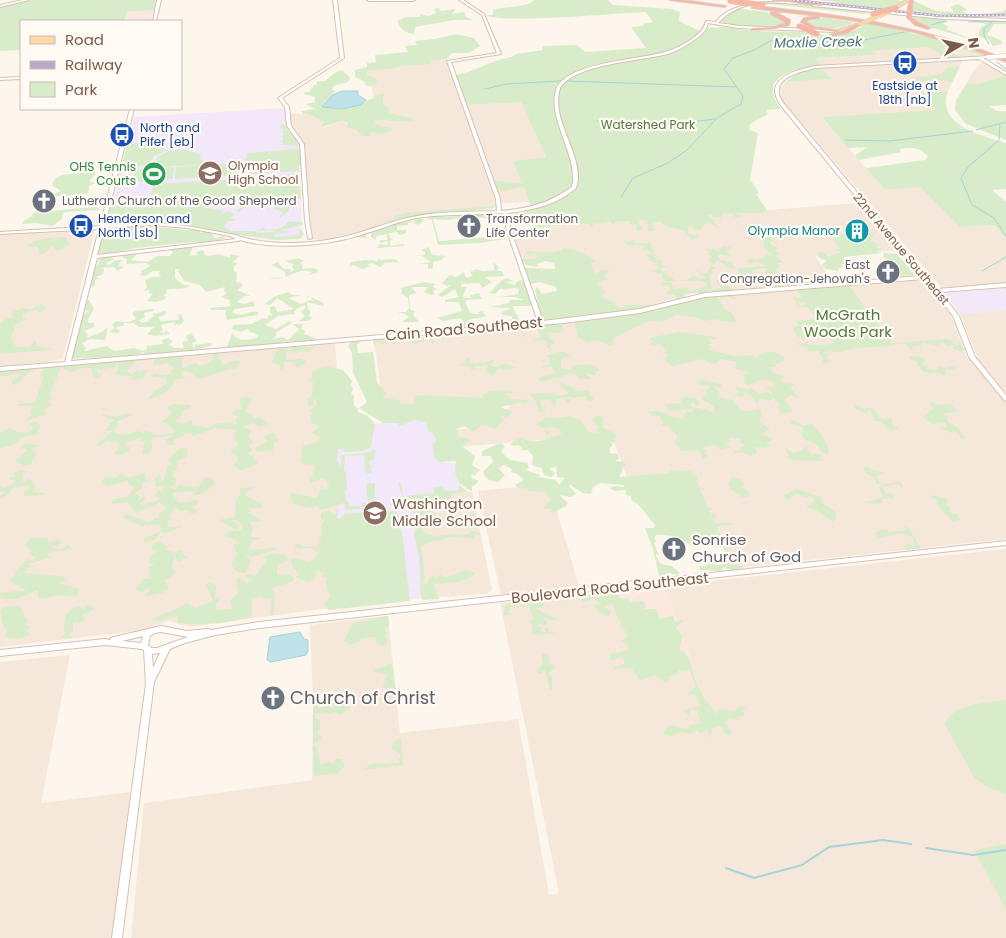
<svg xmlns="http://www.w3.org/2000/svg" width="1006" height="938" font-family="Poppins,sans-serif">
	<rect width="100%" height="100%" fill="#fdf6ec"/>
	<path fill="#f5e8da" d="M959,45L976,56L821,65L814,58L875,55L871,51Z
		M447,59L465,105L521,101L546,158L522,183L530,202L503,203L494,199L496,207L424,214L339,237L320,240L310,238L302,144L289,126L288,113L311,115L325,122L324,128L342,121L356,129L370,131L376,120L414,122L413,118L389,113L384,105L383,96L374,98L371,86L377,83L367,75L368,70L395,62Z
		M984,60L1006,75L978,84L967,83L971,74Z
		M962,61L948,91L919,93L938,110L822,118L885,190L920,187L960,227L995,225L1006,235V283L942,288L782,100L781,89L785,82L831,79L820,68Z
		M858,203L897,250L815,256L833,281L690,294L637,309L606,313L582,254L521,259L512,230Z
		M95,229L63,358L54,361L0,367V235Z
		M923,280L951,315L966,355L1006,403V539L735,568L691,471L627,477L611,434L435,449L434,432L473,428L510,407L509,401L384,412L374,339L719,310L711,296L796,289L837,348L893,343L849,285Z
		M1006,310V393L978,359L960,314Z
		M335,343L337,369L330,370L338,509L334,518L337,607L189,627L168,621L145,630L0,647V371Z
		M549,484L579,586L501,595L478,491Z
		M472,492L492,590L486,594L423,598L411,497Z
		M1006,549V844L975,851L1006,910V938H131L144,803L312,780L313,701L310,625L388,616L400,733L518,719L549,895L559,893L500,603L614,591L638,669L692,663L664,586Z
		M70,655L41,803L130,792L113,938H0V662Z"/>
	<path fill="#fde8e0" d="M154,10L151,21H125L127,12Z
		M664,586L692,663L638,669L614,591Z"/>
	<path fill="#f3e8fa" d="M284,108L288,125L302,144L299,151L302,238L274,240L178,224L108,223L134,117Z
		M1006,288V310L960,314L943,293Z
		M428,419L437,440L436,455L444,462L457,464L462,493L412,498L423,598L337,607L334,518L338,508L333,427Z"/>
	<path fill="#d8ecc9" d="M32,0H156L154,10L127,12L124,21H21V50L0,51V8Z
		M534,0H608L613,5L672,9L680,12L679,21L702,32L708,28L723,27L755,31L803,32L834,36L848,33L869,23L953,43L988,56C972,57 959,44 944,47L960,57L945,58L929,47L872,51L876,55L815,58L821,65C794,69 756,76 781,109L766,110L768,114L750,124L749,130L758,133L750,179L759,193L756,194L767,210L764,211L766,213H735L743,216L737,218L733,216L734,213L722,214L721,218L711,216L713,215H708L720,229L707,222L700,230H696L689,226L688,234L699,235L693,240L686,235L685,231L663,225L662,222H653V228L656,230L651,232L648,230L647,220H638L642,229L640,231L636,230L637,224H629L631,221L614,222L615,226L611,222L593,224L592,228L588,224L544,227V230L532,229V232L529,229H517L534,228L527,218L515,214L514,211L531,207L524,187L501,191L494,185L495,181C504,181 512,184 522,183L513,161L546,157L521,102L465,105L454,75C475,73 491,59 512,57L516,54L543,50L542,46L577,45L585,52L646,48L631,27L644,26L643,24L653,22L646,12C623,13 497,24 486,15H493V10C505,6 527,8 534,0Z
		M817,0H896L904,2L887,9L830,4L827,3L839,2Z
		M912,0L936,11L954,12L950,7L958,4L968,10L962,11L969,15L1002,12L1006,9V14L958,16L913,12Z
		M782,2L877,12L864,14L759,3Z
		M439,8L441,11L456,9L452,14L464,12L466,17L473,20H454L415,27L414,34C406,34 400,28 397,21L406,17H420V14L429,16L436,13L434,9Z
		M735,8L774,13L786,20L785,23C770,32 737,29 721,21Z
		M911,17L943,19L949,22L942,23L949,27L946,29L974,40L922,25Z
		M824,18L855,22C842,28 834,30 820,27C813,25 811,28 806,22Z
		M957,20L1006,21V24H994L987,35L1001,40L1002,44L993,46L988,39L978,36L981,27L986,25L984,23Z
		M456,34L474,38L480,46L469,53H452L447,59L430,61L431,63C421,67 412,64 402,66C391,69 380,70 368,70L367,75L376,78L377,83L371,86H366L365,82L355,77V70L367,67V63L376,62L375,55L408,52L405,46L417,45L415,41L435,39Z
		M960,66L952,83L945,80L919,82L914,78L942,74L947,68Z
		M820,68L832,79L785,82L800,72Z
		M342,70L350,78L348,82L333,86L332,90L336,91L322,107L342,109L374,98L376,95L385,93L383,98L384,105L389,107V113L413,118L415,122L376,120L374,124L394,129C385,134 380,136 371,131V136H362L356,129L347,128L348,123L342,121L321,127L324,122L311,115L303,114L301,111L315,109L306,104L315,102V97L304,94L305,92H309L314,85H317L316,82L325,81L336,72Z
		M1006,75V105L989,106L997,111H1006V140L966,124L955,110L956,100L967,83L978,84Z
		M948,91C935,125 982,136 1006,143V189L992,190L1006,202V238L995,225L960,227L920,187L885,190L866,168L925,160L928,156C920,148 912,146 900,149L901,152L859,160L855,155L868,147L848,148L822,117L937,110L918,93Z
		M282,124L287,126L286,129L291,132L290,133H293L291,135H295L293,137L297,139L296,142L300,143L301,146L279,145L283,144V142H280L283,141V137H280L283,136V133H280L283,132V129L280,128Z
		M157,136L164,141L162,147L166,151L154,156L150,164L122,169L119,182L122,184L117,185L127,144L147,142Z
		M294,149L301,150L302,166H299V171L249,174L247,169H244V159L247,158V154H244L247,153Z
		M172,150C183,150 191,149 201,156L200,160H203V165L155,167L157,157Z
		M237,163L236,175L175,179L176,167Z
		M174,167L173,179L132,182L135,170Z
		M91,170L95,171V175L89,181L95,183L89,186L88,194L55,196L53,194L61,191L52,185C57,169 78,177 91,170Z
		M299,174L300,190H304L300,192L301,199L280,197L251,199V201H224L202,207L223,211V214L227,211L235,214L230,218L237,219L233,221H228L224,226L231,231H255L257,233L274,232L276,230L258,231L263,227L266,230C274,230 281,229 287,224L286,222H302L303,225L281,230L291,232L274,234V237L299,235L300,231H296L301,229L304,234L300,239L279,240L245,236L181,224L146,221L111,224L109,222L111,220L108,219L110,218L106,217L109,206L112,205L113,201L118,200L117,205L161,202L155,198L150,199L153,184L252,178V183L253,180L265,176Z
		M285,200L289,203V211L281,217H279L284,212L273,209L279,204L269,202L260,207L249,205L239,212L236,211L242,206L225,203Z
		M493,206L494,208L418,216L376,224L395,219L394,216L405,213Z
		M96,207L101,210L64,212L61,220L52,226L36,223L22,224L25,220L33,216L32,214L35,212Z
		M497,213L500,219L498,220L471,216L447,220L433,219L439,241L491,237L496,233H503L507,239L479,243L438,245L432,220L425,218L440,215L446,217Z
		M419,217L424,220L419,225L414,223L415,221L408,223V225L397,226V230H406L407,233L399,235L397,232L389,233L390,238L393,239L390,241V246L403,244L405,245L403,246L377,248L380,244L387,245L388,241L380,243V240H387V234L377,236L375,240L371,237V233L365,235L367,238L356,237L393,224L417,220Z
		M144,226V228C158,226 171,228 184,230C190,230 195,229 201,230L200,233L210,231L215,238L223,236L226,238L209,243L193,242L135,248L102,255L98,253L101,238L106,230L110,231L123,227Z
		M769,226H770L773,230L785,233L781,234L782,238H770L778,244L770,241L771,245L777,247L775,250L779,254L775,256L780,257L779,259L784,263H778L779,268L775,270L778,271L772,276L787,280L790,285H786L783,282L782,285L770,286L773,282L768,279V276L771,275L765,272L766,268L752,270L755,278L759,279L755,283L733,280L738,278L735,274L739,273V268L768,266L756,262L750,264L747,262L750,259H763L762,257L771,254L763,248L764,243L759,239L762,238L760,234H778Z
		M867,232L873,234L871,241L879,244L877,248H880L881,249L875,251L881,253L843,257L849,264H841L844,267L838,269L839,271L826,269L822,265L826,261L818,257L817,253L823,252L828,256L842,252L835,249L843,248H839L832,238L837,235Z
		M63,237L67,238L66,240L70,244L61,250H55L53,245L44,254H39L38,246L29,247L27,244L46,238Z
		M634,240L636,243H651L652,249L656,250L653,253L657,260H661L663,266H669L662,268L661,271L677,281L686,280L694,275L698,279H705V276L692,269L706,274L713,263H710L709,258L712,257L708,253L710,252L706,248L718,251L723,246L731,247L725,252L732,254L730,256L720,254L717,256L720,260L732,262L735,269L729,268L718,260L712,266L716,269H711L713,273L709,276L712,289L721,288L716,280L725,279L729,281L726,283L732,290L716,293L709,290L705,293H685L683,295L686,297L709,295L713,297C721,294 731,292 737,300L729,297L716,298L722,303V307L732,313L737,323L713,319L705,321L694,317L676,315L661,322L649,321L614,338L612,346L598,340L587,342L578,337L574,323L594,317L546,322L541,317L535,290L537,287L542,294L557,291L556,287L540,282L530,284L525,268L555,269L554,263L545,261L537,264L539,267L526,265L521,259L537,258L536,253L527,255L525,252C538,250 553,256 564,248C576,250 586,253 596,261L591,264L593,271L597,274L602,269L610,271L604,275L608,280H603L602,283L597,284L607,293L601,294L604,299L615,302V306L621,308L626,305H652L649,309L628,314L640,313L642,310L657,311L662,304L676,299L675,295L664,293L671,289L669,286L660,285L665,282L672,283L673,289L689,288L690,291L707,286V283L698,281H664L662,274L651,271L659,269L656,263L647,260L650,258L645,255L653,254L647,250L642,251L645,246L635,245L622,247L627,246L625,242Z
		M190,245L193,247L189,256L198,255L196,252L202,250L205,252L203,254L209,256L218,254L230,258V254L239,256L233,262L238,263L234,266V271L237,273L236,282L242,283L243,286L237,290L251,296H244L237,302L245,304L253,301L255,306L235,309L232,312C241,319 250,309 259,312L257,315L227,320L225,313L227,310H211L210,308L231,306L229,300L221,297L227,293L224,292L225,287L206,292L200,285L184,281L178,271L179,269H175V278L182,284L190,286C181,291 174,287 166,290L167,293L164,295L166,299L156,302L147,301L153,294L149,293V290L144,291L147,287L145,280L152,277H159L161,276L159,274L160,271H153L145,276L139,275L142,273L141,271L150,266L146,263L126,264L127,259L122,257L124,255L137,254L131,260L148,262L157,256H170L173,252L169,250L170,247Z
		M429,247L432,255L446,256L441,260L433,262V268L428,269V264H418L431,262L422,256H412L425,255V252L421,250Z
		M883,253L897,254L915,275L902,276L893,268L894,266L881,268L879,265L888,264L889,261L884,258Z
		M102,256H109L114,259L106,263L109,265L116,260H122L118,266L124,267L117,271L114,267L100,268L104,269L103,274L96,277L100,279L95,280V286L90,287V278L93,274L90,271L99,264L98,261Z
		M299,258L304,261L300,263L303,266L302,269L315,268L318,270L317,273L308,275L312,272C295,266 290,282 268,278L286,277L285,272L272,265L277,262L284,269H291L289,272L294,270L292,266L294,264L285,261Z
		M378,258L380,260L395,259L399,262L383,263L384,264L380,267L373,263L367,264L370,266L363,269L353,265L349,267L351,262L365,260L378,261Z
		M493,262L499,267L497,271H502L504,276L485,277L492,282L483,288L479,283L461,284V287H467L463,295L464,298H471L470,295L479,293L482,299L467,300L465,302C469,310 469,315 479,314L478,312L484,311L483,314L487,316L468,320L469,324L480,322L485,324L484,327L448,329L445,327L462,326L464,322L461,318L443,321L437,318L462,311L459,302H445V300L459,297L455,289L442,297L438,295L451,285L447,286L442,283L450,275L456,277L464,272L465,276L468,278L473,275L470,272L476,269L483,271L495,270Z
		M508,278L513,281L505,282L515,285L517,281L525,280L528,283L524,288H528L530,296H535L536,300L530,306H512L521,323L497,325V322L512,319V316L502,315V312L511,308L490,307L509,303L510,300H524L515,297H500L518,294L519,289C513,286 508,291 501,289L502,287L495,294L489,293L502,280Z
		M424,282L435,284L433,287L437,289L433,291L435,294L431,295L424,292L428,287H411L417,293L409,295L410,309L415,311L413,315L419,322H402L409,317L405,314L397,312H406L409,308L408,298L401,293L403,291L400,288Z
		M849,285L893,343L948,339L952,341V344L961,345L965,350L960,351L953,349V345L947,346L942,342L936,346L923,342L920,345L923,349L918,345L912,347V350L919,354L918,355L904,343C890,347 873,347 858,348C851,348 845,352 838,352C831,352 829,350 823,354H828L827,358L832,362L821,363L824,359L818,351H804L809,350L806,346L802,347L796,343L804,344L807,342L810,345L834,344L828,336L817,332L821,331L820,327L802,328L805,339L796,335L793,328L800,325L796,321L816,319L808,307H800L806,304L805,302L801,303L796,298L799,303L798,307L793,297L802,298L796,289Z
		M288,292L293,295H301L288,298L301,304L310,300L314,301L310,297L306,298L308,296L324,303L323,306L307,302L308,309L311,312L309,315L312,318L308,321H299L305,316L301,312L306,307L303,305L294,311L295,314L278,316L265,325L276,329L275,330L289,321L292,323L275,333L277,335L272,339L283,337L288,340L299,329L292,324H303L301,329L305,331L304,334L317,339C304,345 286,338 273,345L227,347L232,333C239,342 246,340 257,338L259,335L250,332L248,329L241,332L232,329L233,325L251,324L263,318L268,319V316L273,315L270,312V307L275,306L277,312L294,309L277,298L270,305L265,304L273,297Z
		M89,300L94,309L88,319V323H94V327L84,331L88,335L86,338L102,332L108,327L105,340L90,339L82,343L86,348L84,351H90L88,350L107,346L114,351L134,348L143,351L147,349V346L163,344L162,340L168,338L173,341L169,345L175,348H184L182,342L188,341L186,336L191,333L197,341L192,343L193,348H195L194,345L212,343L211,346L189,351H178L167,355H146L143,352C138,355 113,359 106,359V357L71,359V352H74L72,350L75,347L73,344L78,340L74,337L78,335L79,330L76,328C79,319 81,314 90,310L83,311L85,301Z
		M43,304L46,308L44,311L39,312L37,310L23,313V318L27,319L16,324L11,337L16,347H30L35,340L37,342L36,346L53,349C35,352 18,352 0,354V324L6,319L13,317L11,316L14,311L22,308L30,309Z
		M153,309L154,311L144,313L145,317L139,320L142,323L150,321L148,320L154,316L153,314L166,311L165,315L158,317L161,321L178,320L179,316L177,315L181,314L184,321L178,327L179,324L174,325L175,322L161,325L163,330L159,332L167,333L165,332L166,330L170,334L155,336L147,334L154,327H139L134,323H124V325L115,328L120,330L119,333L109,332L115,328L112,324L117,321C125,323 131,323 138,317L135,318L132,313L135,311Z
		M551,323L561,325L565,330L559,333H547L550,336L548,337L556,343L550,345L552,351L546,346L548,344L546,340L532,341L542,337L536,328L525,331L524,337H522V331L496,329L494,332L476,333L477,335L474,336L472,333L462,335L459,332Z
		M680,332L717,337L716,340L709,338L711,343L708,345L711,347L709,350L712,351L734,356L754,355L753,357L756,358C764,349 775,351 784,357V361L775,364L777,367H771L772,372L784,377L780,380L782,382H790L795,386H790L798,399L791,395L785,399L793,412L781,413L779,411L782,408L779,410L778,407L781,405L775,401V397L769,401L761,398L757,404C753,399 753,393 744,393L745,395L742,397L735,396L738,392L735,386L747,390L752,388L759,394L766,392L775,395L770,391L772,390L766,389L768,386L774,388L775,384C767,377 759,380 749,385L743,383L745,380L743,375L749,372L735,369L737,362L720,359L717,363L711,364L704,359L672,366L662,358L669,356L665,352V349L659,344L655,346L648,345L653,342L650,339L653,337Z
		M445,333L449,334L443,338L434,336L433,345L429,339L415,345L410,341H394L395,343L393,345L390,341L384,344L376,342L374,346L373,340L378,337L389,339L415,335L427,337Z
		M362,340L357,345L358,353L373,352L377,382L387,394H383L384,398L398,400L402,404H414V398L418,395L484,398L483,395L489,391L511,390L513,393L504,394L511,399L530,400L525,403L521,402L501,407L513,412L506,418L498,413L504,419L495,429L482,425L473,432L465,426L456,429L459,437L468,438L471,441L465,443L463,447L475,456L472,465L480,470L475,475L471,474L472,478L479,481L472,487V491C459,486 452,475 456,461L440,462L435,459L432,445L436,441L433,433L429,432L426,423L415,420L399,426L398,423H383L359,408L367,402L353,372L352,353L348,346L351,342Z
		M294,346L314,348L308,352L303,350L297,353L288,351L285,354L287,360L302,359L307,362L297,368L294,362H284L285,366L281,370L279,364L271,363L278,348L291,350Z
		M557,352H564L570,356L561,359V368L572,370V367C581,363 593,363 600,370L595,372L596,375L585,373L591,379H580L577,375L570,373L558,379L555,377L547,381H539V377L555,373L552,366L542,369L541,367L549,364L550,358L545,356Z
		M214,353L222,355L217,358L221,360V365L238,360L242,363L238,364L239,365L235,369C221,369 211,378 196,379L194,373L182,371V375L186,378L174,380C171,391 159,398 148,399L156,390L168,383L166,381L167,379L150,376L156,373L160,375L173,374L169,371L175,368L167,363L153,366L155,358L183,355L182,368L196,363L200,366L208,363L214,358L211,356Z
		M912,356L924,357L925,362L922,364L927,367L926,369L937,370L938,366L947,368L948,366L955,367L956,370L945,369L947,377L940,373L928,374V371L924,372L916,363L918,362L909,359V357Z
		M467,357L469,358L470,363H478L484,357L481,363L497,359L491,364L493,367L507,364L517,368L504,370L499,368L492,376L486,371L487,366L485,365L474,367L476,369L471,370V366H454L464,363Z
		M146,358L149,360L135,361L127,372L132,374L138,370L140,372L148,369L144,378L132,380L131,376L115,375L119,365L118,364L116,367L97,370V373L103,375L97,379L93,377L92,369L84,368L69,372L63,369L65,365Z
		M62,365L50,394L52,399L48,401L52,405L44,410L47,414L29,420L26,418L33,415L30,413L32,406H17V404L35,402L44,376H40L44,367Z
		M14,366L33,369L16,385L12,384V381L21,375L15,373L8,376H0V371Z
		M324,366L343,370L352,381L351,385L353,389L351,394L354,396V405L358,409V412L366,415L375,423L371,447L362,451L344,452L343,448L338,449L337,461L341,466L342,455L366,453L374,449L376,451L373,460L369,461L370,466L376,465L371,467V473H366L364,455L345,456L344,471H346L347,490L345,491L346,501H348L349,506H360V509L346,510L344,503L321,510L317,506L310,508L293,504L290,497L292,493L317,498L322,484L324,490L328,488L329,483L323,478L311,483L309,478L313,475L315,465L303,464L300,461L303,446L317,442L320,437L311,433L319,426L312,423L310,417L313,413L309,411L316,406V400L313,398L314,405H308L307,398L311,397L313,388L311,386L314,382L308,381L313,376L311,372Z
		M701,380C707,381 719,383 722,385L720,388L714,386L720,394L718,397L732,400L742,411H752L761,409L762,414L759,422L770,429L762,434L773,439L767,443L770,446L766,448L755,447L757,453L751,456L742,452L736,454L733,452L736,450L740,451V447L745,446L739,439L730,438L726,444L732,447L720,450L714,444L702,448L707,451L704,453L708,455L707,458H703L698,450L678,451L681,448L675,444L677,436L669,427L661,426L663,422L660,416H651L648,412C666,408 668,419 684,419L682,415L686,414L687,411L691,412L695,407L715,412L714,407L702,399L704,396H707L705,393L710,386L700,385L699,383Z
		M561,383L575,388L574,391L589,390V394L594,399L590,402L586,400V396L572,398L569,403L566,401V399H571V397L556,399V405H553L550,399L541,400L540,404L542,407L546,408L543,410L547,413L538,411V405L535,404L536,401L530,395C544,389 557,399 569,393L559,385Z
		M247,397L252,399L245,413H251L253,419L259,417L269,423L261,427L252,423L244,427L252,430L248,436L253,442L248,446L253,449L247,454L253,456L258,464L241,470L233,465L237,461V456L230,451L239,445L234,440L235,430L216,428L193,436L191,432L183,433L184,436L173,440L174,445H169L166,440L173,435L153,438L151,442L153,448L149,453L142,454L145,441H140L141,438L127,442L125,447L131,449L121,455L113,454L119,449L120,443L106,441L100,447L95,445L111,433V431H106L110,423L115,420L101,416L103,414L114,417L128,413L133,415L116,422L118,425L114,432C121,437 130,434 137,431L143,433L146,430L155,435L171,434L175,430L161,421L169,417L172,412L167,407L172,404L191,405V408L181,411L183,414L176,421L182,424L191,420L193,425L207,428L216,423L237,424L235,420L238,417L230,412L244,409L241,407L239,399Z
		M683,397L696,398L699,404L697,406L693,402L690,404L693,409L669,411L665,404L682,403L680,399Z
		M929,401L940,405L952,404V406L957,409V412L951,411L952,413H941L949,417L947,421L958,428L966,439L961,438L957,432L951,433L937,426L946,428V423L932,424L923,417L934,408L929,405Z
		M857,405L861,408H873L881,418L892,419V424L898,428L896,430H889L880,421H875L870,410L866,413L856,410L854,406Z
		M598,415L603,418L604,423L602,427L617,434L614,443L610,442L613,444L610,448V453L618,454L619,459L615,461L624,462L627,465L622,467L623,469L619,477L668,473L670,470L691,471L694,476L697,475L698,479L696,480L699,487L707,489H700L708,508H715L709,510L712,516V513H716L714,515L717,517L713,518L716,524L724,522L734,524L717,527L733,562L743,568L732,571L724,567L721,571L700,570L699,566H706L708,563L718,565L730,561L720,542L693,547C680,537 672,534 656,535L654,539L656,540L654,544L658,553L656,556L661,564L672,566L680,573L677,575L669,573L659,576L653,549L645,528H654L655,525C648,517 641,505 631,500V496L626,495V490L614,491L610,488L615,486L624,487V485L601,483L593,487L591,494L582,493L571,485L569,486L576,494L571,497L559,495L568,503L566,506L552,513V509H543L551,499L546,494L549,493L528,491L527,488L519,489L515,485L523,481V479L516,473L511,472L512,469L504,465L498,468L505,475L498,482C490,481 485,479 483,471L493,462L491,456H482V451L501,443L505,447L501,452L510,460L527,463L529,468L526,470L540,475L539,477L556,480L559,485L565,478L557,477L556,466L549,469L555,473L552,477L544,475L541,468L532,465L533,456L528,450H523L519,445L513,446L510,444L515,441L518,442L516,440L522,437C535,448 548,435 561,435L560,430L553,427L545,428L550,434L546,435L544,428L536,425L546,417L556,418L569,416L582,421L588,432L599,433L596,430L599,427L596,426L593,418Z
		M791,420L800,423L803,426L811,424C821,430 829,447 829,454L823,453C818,444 817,444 804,439L801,433L804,432L802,427L789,423Z
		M38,422L41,427L38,430L39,434L22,437L17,443L0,449V433L10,427C16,433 25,435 33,430L30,423Z
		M273,433L276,434L275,437L280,440L274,443L273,450L256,452L255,448L268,441L264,436Z
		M26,443L40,446L31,449L36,454L30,465L24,466L15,461L27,450L21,447Z
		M806,446L812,456L816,453L823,456L820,457L823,461C812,459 793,463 786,457L788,456L785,447L793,453L801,451Z
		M183,448L188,449L187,457L177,461L179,464L171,476L175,475L173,478H176L175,485L170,487L175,490L179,485L198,487L203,478L210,477L216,482C213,487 201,496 195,495L193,491L172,493L178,502H189L194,499L198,502L197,505L192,507L198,511L193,514L187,511H179L177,508L172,509L173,512L169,516L172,518L167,523L169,528L181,525V527L167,533L160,532L155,540L145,543L143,539L161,531L160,524L141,526L122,517L126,514L148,522L159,517V513L167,509L160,502L136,513L128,502L112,504L113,499L127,497L136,486L129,485L128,481L106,486L102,481L106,477L119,478V475L122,473L127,478L146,473L144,476L147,480L151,479L142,483V488L131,496L137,494L140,496L138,500H140L144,494L146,499L140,503L141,505L159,500V498L154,496L158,491L166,493L162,490L165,486L156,487L154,478L160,475L163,481L168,466L173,464L168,459L179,449Z
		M866,466L872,470L886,473L876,476L881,485L899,482L902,484V488L899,484L882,487L884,492L892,493L894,498L881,499L883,501L878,504L863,503L884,497L878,487H881V485L877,484L874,477L868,475L863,469Z
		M18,470L28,471L22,476L24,478L20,482L23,483L30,479L34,482L32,484L35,486L34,492L45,493V495L26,496L23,495L30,485L12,488L9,494L0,499V496L6,492H0V487L5,488L14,483L16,480H10V477L16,476L13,474Z
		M733,476L744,480L742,481L745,485L741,487L749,492L748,497L742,498L731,489L728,484Z
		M375,483V503H377V508L361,509L362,503H368L366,484Z
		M398,483H401L403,496L431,493L428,494L430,495L434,492V487L442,486L445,491L459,490V485L468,492L452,494L451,497L447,500L430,502L425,506L434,511L436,515L432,517C437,519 469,514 476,513L477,516L432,521L423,525L422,531L435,537L441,535L469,534L472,531H477L481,535H473L475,538C464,540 450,533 441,541L436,540L421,546L425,579L422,582L425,584L429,583L427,581L434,575L437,578L440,574L445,578L466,570L476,573C463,584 450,582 434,584L439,599L423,600L421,598L419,557L414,534L417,526C413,520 414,511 411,503H407L411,497L405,502Z
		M254,487L247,492L246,496L264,506L255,509L247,507L251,511L248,513L263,521L250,522L253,529L250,537H261L258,540H250L252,543L248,549C259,552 269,545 279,549L252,557L246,555L251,562L246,573L237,572L231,565L237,554L233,545L241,543L224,535L228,531H242L243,526L237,520H231L238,525L236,530L219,520L235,517L236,500L241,494L240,488Z
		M796,489L822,497L820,498L824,502L822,503L835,511L836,518L833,522L816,510L806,507L814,501L811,496L807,498L796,494L788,500L784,498L785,495Z
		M933,495L947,499L948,503H945L951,509L949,512L957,514L960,520L953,522L938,506L937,500L930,497Z
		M338,508L339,511L336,518L340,519L345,514L396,511L400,518L398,525L402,533L410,601L339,609L338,607L336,610H328L324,605L330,596L326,585L327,578L322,577L324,572L315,571L316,578L309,582L295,577L299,574L291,565V559L295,558C314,562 303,568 320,553L311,548L299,549L294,546L298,543L301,546L318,547L323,529L320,528L325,519L321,520V514L329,510L335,515Z
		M905,526L908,527L921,548L907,550L904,548L906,543L915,547C913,527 894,535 880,538L874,534L882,529L890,532L906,530Z
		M32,538H47L50,543L58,539L61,543L57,546L46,545L61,550L68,545L73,549L51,552L47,555L51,557L29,564L31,566L23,573L63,576L66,580L57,583L79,589L77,597L62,595L38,599V590L16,599L0,598V593L27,590L10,582L16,571L27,559L33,561L36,557L31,555L30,549L24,545Z
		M159,541L167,546L166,550L176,552L180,550L187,558L178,562L175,556L171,568L176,571L170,579L164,580L169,589L162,593L146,596L151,587L141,592L135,589L144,579L154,578L149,577L150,566L156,565L149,563L150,556L157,552L152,550V544Z
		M271,554H283L288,559L287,561L277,565V575L289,574L295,579C288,585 281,584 272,588L275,593L273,615H270L271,598L267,599L260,596L252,600V616C230,624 202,625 178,623V616L159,621L151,619C163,612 175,613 186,603L195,608L213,601L208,589L204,585L210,582L216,586L215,598L220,600L216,604V610L233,609L230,600L239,593L236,581L239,578L248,583L252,579L245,577L248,574L255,576L268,560L263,557Z
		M606,591H614L624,601L623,599L628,598L631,602L643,601L646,607L645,609H656L660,619L673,616L675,621L685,620L676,627L683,637L679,649C693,656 690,668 696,682C701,695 708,704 717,714L719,709L734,711L741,706L746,708L742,711L745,714L744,716L738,717L741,721L729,718L725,723L732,733L729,735L724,733L722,726L712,728L711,739L707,730L700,733L698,730L689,734C683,732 678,731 673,736L663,735L666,727L671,725L688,729L690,724H694L695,726L697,723L701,724L697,710H690L689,715L684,712L685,709L697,708L700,705L695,694L690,695L688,693L696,687L690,671L679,670L677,674L668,677L669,681L666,683L655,675L643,680L639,679L632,668L615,669L613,667L625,664L622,656L612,661L610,660V654L629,650L628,645L621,641L627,637L624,628L622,629L620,624L622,622L618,620L612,603L604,607L611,612L609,616L597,612L598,608L596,609L594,605L600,604L595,598L583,602L577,597L578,595L595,596L598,592Z
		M543,599V606L536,609L560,620H550L541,616L548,623L546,626L538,623L539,627L543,628L540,631L546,633L545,627H547L549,632L558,633L532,635L533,624L529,622L533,619L529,605L511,607L508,612L512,615L504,616L505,607L509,602H528L531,600L536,603Z
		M88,604L94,608L87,614H82L84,618L82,623L73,622V630L70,634L72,638H62L65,633C61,621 67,607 81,606L82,610Z
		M19,605L28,621L25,625L30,626L26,631L31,634L20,639L5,637L7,630L3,626L0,610L4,607Z
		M388,616L389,626L385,629L387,633L384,636L388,639L387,643L382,646L375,643L377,637L364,638L350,645L344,640L353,623Z
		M541,653H547L550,657L548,663L554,665L555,668L548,673L552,677V690L550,691L545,671L539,674L536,670L543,665Z
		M390,663L393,665L395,688H384L383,687L387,675L374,672L373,669L385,667Z
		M313,696V701L319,708L329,704L332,708L342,702L348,704L350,708L340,715L334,712L332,714L316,713L315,718L321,722L319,726L321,728L317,733L322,738L313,745V704H301V700Z
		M1006,700V794L987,787L974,777L945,725C952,703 986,703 1006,700Z
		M397,739L401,740L403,765L364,770L370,764L400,763L398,760L401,755L391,748Z
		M313,746H316L321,765L328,762L335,764V759H341L345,766L338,773L314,776Z
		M1006,844V910L974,850Z"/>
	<path fill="#bfe3e8" stroke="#a5d3da" d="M342,91H358V95L366,100L360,105L342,109L322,107L333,95Z
		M300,632L304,639L308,640V650L306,655L271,662L267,660L270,637Z"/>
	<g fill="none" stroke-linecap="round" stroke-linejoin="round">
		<path stroke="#a5d3da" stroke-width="1" d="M969,22L1006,21
			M931,25L945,21
			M989,44L984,36V29L992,22
			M997,62L1006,69
			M568,81L736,87
			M485,89L506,84L561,81
			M597,121L644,128L715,119
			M976,130L1006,122
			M999,139L1000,125
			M845,140L889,141L973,131
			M999,140L968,167L961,178L972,205L994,218L1006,236
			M621,197L633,178L668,163L687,150L717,118L741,104L743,96L724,69L733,58L754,50L770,41L854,42L904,32
			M982,271L1006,257"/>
		<path stroke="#a5d3da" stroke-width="2" d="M926,848L973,855L1006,850
			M726,868L754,878L802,865L829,847L883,840L911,844"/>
		<defs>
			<path id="secondary" d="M23,0H29L0,7V5Z
				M157,0H161L156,21H153Z
				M333,0H337L344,58L282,98L289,107L291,126L304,144L309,220L312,238L310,239L308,238L305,220L300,144L287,126L285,107L278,98L340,58Z
				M367,0H415L413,1H369Z
				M459,0H463L484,14L501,54L451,62L500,199L501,211C530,208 547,204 572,187C572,184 574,180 573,176C573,150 548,116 556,90C565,62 639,60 665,52C675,49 683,45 692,39C699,34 704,29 706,21L716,22C730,1 774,0 798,3L796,4C767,1 739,0 718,23L740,26L835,30L837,31L835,32L738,28L708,23C706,31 701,36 694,40C686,46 677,51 667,54C643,61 566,64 559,92C553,120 578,149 578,177C578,180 577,184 576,188C557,205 533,210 507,213L511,231L543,321L640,309L705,293L921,276L782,107C780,104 777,100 776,96C769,76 801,69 815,66L989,56V58H983L1006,72V75L979,59L815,68C804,71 779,76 779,90C778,96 782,101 785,105L926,276H928L938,289L1006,283V287L940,292L959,316L975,357L1006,395V401L1004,400L969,357L953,316L924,279L705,297L640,313L564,323L0,371V367L65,362L99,229L0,234V232L100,226L130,109H134L105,225L153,223L187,226L236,235H238V236C271,247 317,244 351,235C373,229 394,220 417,216C443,211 470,212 497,211L496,199L447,61L497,53L482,15ZM503,213L507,231L538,322L71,361L97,258L238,241L240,240C273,250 325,246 357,236C379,230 400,220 423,217C449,214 477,215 503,213ZM153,225L187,228L230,236L236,239L97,255L104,228Z
				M814,4L944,17L1006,19V21L944,19L813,6Z
				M21,77V79L0,80V78Z
				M1006,541V545L259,628L215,635L185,643L170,649L154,682L122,938H112L146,684L144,650L142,649L105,645L0,656V650L105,639L110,640L111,638L114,637L161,626L187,631L208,629L211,630L259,622ZM161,632L188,637L157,648H152L148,645L150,636L155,633ZM143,636L141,643L122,641ZM160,653L153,668L152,654Z"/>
			<path id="primary" d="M906,0H910L897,9H895V7Z
				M863,22L865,23L864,24L836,32L834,31Z"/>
			<path id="highway" d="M669,0H683L726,6L724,7Z
				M773,0H787L823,5L821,6Z
				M909,0H913L912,9L910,10L908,9Z
				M754,6C843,15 923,26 1006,59V62L974,50L914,32L851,20L752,8Z
				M771,12H775L790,20L789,25L775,29L751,30V29L753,28L775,27L785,23L786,22L771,14Z
				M817,16L819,18L807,20L806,22L814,27L836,30H838V32L811,29L801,22L804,18Z
				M909,16L919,23L930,28L928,29L915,25L907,17Z
				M856,24L860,25L847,33L832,36L830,35L843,31Z"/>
		</defs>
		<use href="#secondary" stroke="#d6c0b0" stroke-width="2"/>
		<use href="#primary" stroke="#dad1cd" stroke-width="2"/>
		<use href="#highway" stroke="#dad1cd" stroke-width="2"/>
		<use href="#secondary" fill="#fff" fill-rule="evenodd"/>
		<use href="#primary" fill="#fbd9a5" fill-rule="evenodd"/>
		<use href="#highway" fill="#f7b7a3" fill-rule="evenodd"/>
		<defs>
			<path id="rail" d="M793,0L941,16L1006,15"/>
		</defs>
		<use href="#rail" stroke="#b9a8c9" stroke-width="2.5"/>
		<use href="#rail" stroke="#fffaf3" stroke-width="1" stroke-dasharray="2" stroke-linecap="butt"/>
		<defs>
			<path id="secondary-bridge" d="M988,57L1006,56"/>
			<path id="primary-bridge" d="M879,16L891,10
				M863,23L876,17"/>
			<path id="highway-bridge" d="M730,1L763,5
				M873,14L896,8
				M909,17L910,9
				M799,26L817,34"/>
		</defs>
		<use href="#secondary-bridge" stroke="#d6c0b0" stroke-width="5" stroke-linecap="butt"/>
		<use href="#primary-bridge" stroke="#dad1cd" stroke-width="5" stroke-linecap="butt"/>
		<use href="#highway-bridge" stroke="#dad1cd" stroke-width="6" stroke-linecap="butt"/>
		<use href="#secondary-bridge" stroke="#fff" stroke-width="4"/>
		<use href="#primary-bridge" stroke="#fbd9a5" stroke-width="4"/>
		<use href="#highway-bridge" stroke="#f7b7a3" stroke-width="5"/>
	</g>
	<defs>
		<symbol id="bus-disc" viewBox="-11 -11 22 22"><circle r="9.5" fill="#1a4fb4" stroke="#fffaf3"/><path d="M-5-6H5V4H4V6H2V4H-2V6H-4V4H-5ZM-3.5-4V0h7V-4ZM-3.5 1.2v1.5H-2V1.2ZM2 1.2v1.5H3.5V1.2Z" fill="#fff"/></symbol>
		<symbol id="school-disc" viewBox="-11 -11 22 22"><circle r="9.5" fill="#8d6e63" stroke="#fffaf3"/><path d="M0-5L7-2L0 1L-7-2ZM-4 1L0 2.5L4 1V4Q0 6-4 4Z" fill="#fff"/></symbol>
		<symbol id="stadium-disc" viewBox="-11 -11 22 22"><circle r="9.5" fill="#2e9e5b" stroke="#fffaf3"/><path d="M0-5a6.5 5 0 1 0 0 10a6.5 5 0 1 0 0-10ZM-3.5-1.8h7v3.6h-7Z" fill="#fff"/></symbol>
		<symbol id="church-disc" viewBox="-11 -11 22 22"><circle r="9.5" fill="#6b7280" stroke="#fffaf3"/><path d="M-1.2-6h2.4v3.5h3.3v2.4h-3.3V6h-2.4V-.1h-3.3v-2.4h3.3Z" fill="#fff"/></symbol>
		<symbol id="building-disc" viewBox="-11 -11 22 22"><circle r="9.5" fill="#0f9aa8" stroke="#fffaf3"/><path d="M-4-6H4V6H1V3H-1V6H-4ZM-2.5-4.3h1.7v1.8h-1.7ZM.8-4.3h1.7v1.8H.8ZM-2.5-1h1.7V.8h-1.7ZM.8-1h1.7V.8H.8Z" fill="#fff"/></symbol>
	</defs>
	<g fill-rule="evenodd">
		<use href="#bus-disc" x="891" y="49" width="28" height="28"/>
		<use href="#bus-disc" x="108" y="121" width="28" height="28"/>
		<use href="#school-disc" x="196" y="159" width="28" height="28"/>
		<use href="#stadium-disc" x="140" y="160" width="28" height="28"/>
		<use href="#church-disc" x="30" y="187" width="28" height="28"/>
		<use href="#bus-disc" x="67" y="212" width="28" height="28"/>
		<use href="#church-disc" x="455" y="212" width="28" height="28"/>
		<use href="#building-disc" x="843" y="217" width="28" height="28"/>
		<use href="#church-disc" x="874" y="258" width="28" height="28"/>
		<use href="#school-disc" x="361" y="499" width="28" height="28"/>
		<use href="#church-disc" x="660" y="535" width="28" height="28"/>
		<use href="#church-disc" x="259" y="684" width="28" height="28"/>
	</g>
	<g text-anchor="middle" stroke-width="4.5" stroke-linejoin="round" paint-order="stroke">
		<g font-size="12" fill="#164399" stroke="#fffaf3" text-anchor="start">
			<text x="905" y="90" text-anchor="middle">Eastside at<tspan x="905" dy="14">18th [nb]</tspan></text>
			<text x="140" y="132">North and<tspan x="140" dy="14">Pifer [eb]</tspan></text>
			<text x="98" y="223">Henderson and<tspan x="98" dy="14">North [sb]</tspan></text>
		</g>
		<g font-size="12" fill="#537a41" stroke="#fffaf3">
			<text x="648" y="129">Watershed Park</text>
		</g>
		<g font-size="12" fill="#785e54" stroke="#fffaf3" text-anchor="start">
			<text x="228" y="170">Olympia<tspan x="228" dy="14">High School</tspan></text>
		</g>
		<g font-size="12" fill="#27864d" stroke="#fffaf3" text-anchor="end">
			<text x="136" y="171">OHS Tennis<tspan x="136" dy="14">Courts</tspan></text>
		</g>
		<g font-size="12" fill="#5b616d" stroke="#fffaf3" text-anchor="start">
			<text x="62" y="205">Lutheran Church of the Good Shepherd</text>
			<text x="486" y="223">Transformation<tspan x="486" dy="14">Life Center</tspan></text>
			<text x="870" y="269" text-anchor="end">East<tspan x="870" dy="14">Congregation-Jehovah's</tspan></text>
		</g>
		<g font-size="12" fill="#0d838f" stroke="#fffaf3" text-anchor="end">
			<text x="840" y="235">Olympia Manor</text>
		</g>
		<g font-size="12" fill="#7a5c4d" stroke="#fffaf3">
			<text transform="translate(901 249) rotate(50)" y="4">22nd Avenue Southeast</text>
		</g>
		<g font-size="14" font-style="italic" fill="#437c86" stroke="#fffaf3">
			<text transform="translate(818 42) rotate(-1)" y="5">Moxlie Creek</text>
		</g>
		<g font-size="15" fill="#537a41" stroke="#fffaf3">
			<text x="848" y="320">McGrath<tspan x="848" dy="17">Woods Park</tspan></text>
		</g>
		<g font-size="15" fill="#7a5c4d" stroke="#fffaf3">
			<text transform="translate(464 329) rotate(-5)" y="5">Cain Road Southeast</text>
			<text transform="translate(610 588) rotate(-6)" y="5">Boulevard Road Southeast</text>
		</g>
		<g font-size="15" fill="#785e54" stroke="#fffaf3" text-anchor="start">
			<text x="392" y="509">Washington<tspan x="392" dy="17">Middle School</tspan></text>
		</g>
		<g font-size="15" fill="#5b616d" stroke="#fffaf3" text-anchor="start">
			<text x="692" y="545">Sonrise<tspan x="692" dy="17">Church of God</tspan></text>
		</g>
		<g font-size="18" fill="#5b616d" stroke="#fffaf3" text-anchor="start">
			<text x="290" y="704">Church of Christ</text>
		</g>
	</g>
	<rect x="20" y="20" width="162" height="90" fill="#fffaf3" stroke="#cabbb1"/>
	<rect x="30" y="36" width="25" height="8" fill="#fbd9a5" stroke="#cabbb1"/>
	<text x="65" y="45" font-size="15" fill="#7a5c4d">Road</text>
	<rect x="30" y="61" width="25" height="8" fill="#b9a8c9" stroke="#cabbb1"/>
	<text x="65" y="70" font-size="15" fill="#7a5c4d">Railway</text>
	<rect x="30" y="82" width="25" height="15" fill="#d8ecc9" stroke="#cabbb1"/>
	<text x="65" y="95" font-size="15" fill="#7a5c4d">Park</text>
	<g transform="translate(961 45) rotate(81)" stroke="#fffaf3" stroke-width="4" paint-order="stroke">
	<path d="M0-4L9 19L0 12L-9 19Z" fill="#7a5c4d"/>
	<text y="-8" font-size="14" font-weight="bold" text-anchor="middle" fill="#7a5c4d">N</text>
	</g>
</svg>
